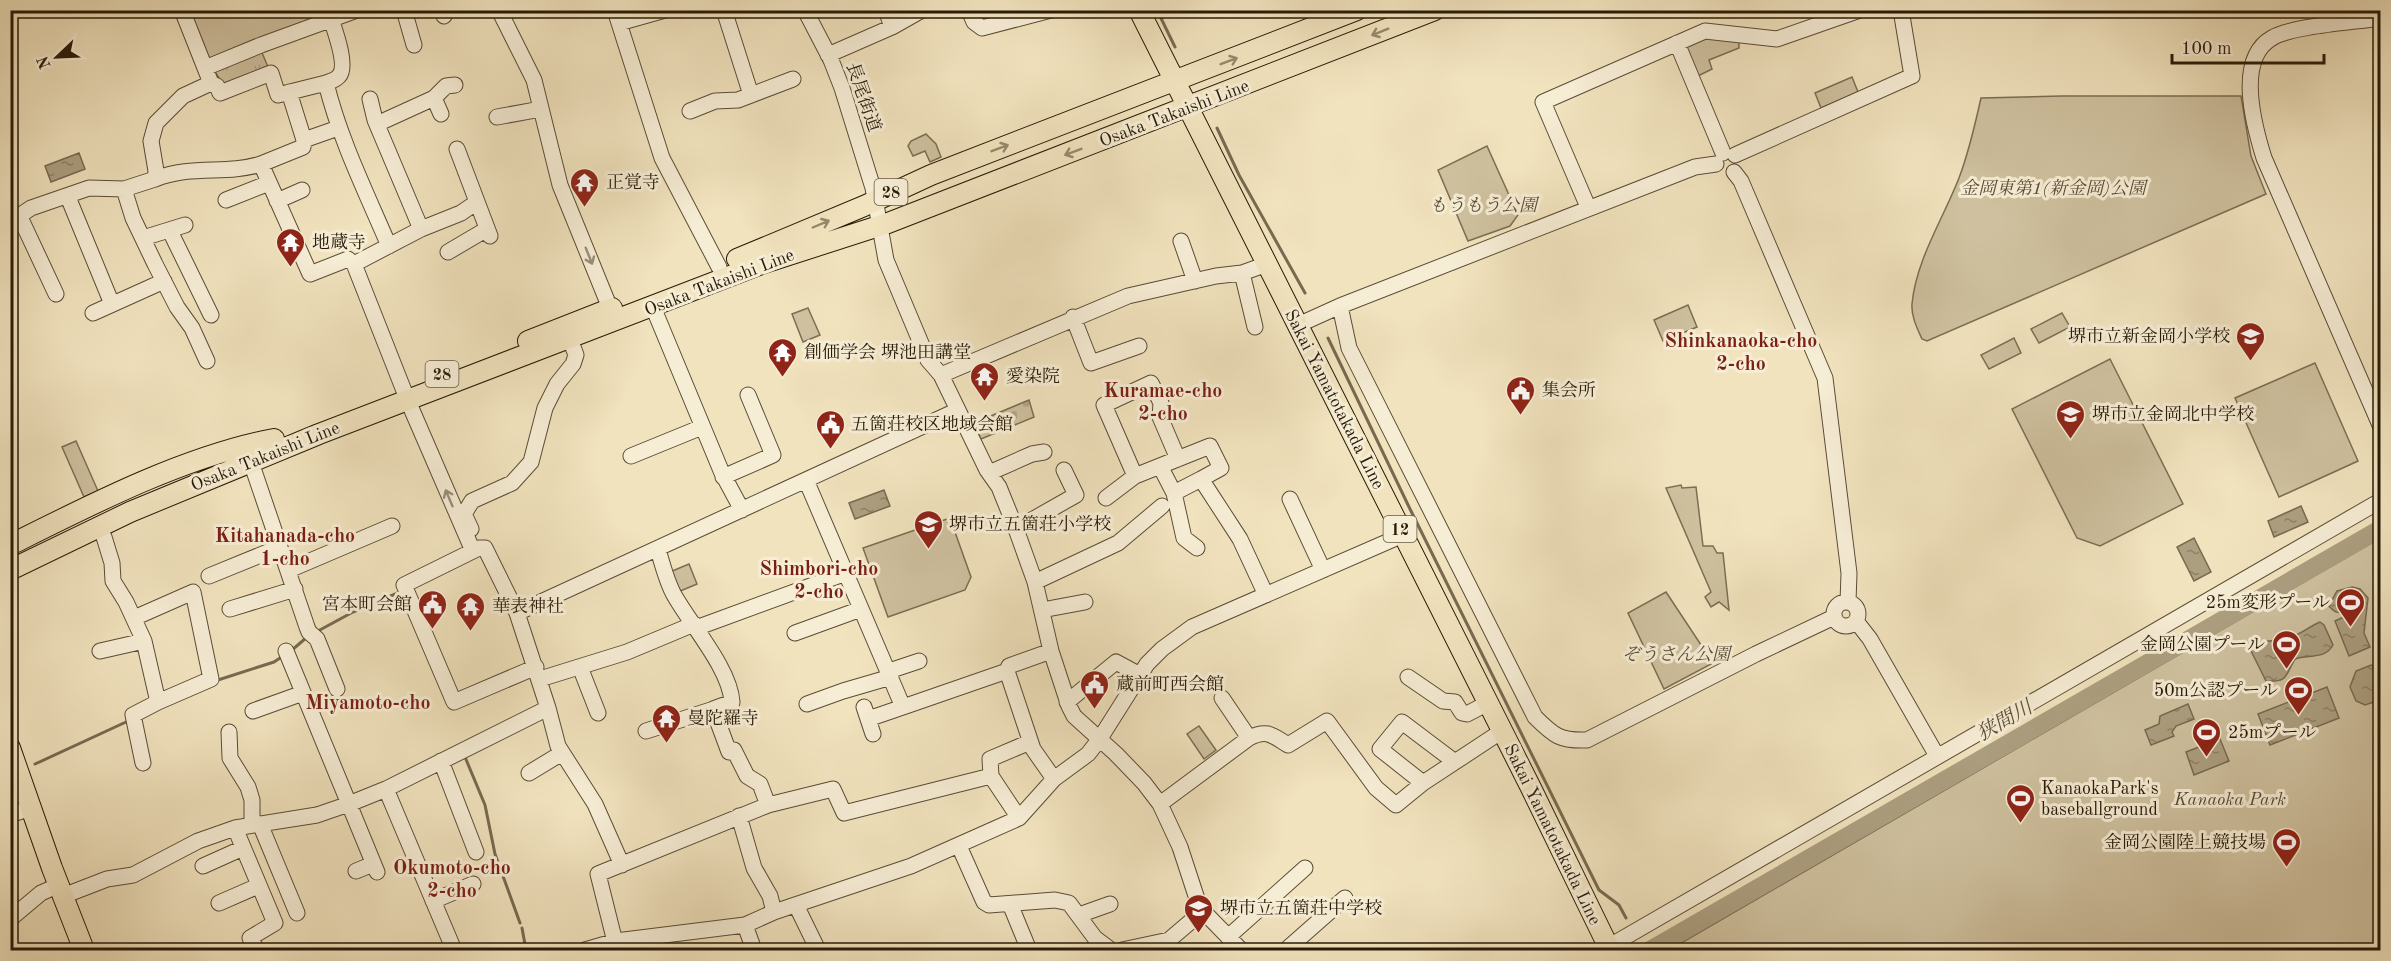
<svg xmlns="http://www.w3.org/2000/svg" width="2391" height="961" font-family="'Old Standard TT','Noto Serif JP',serif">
	<defs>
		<pattern id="grass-tufts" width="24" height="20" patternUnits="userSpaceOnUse" patternTransform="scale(1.5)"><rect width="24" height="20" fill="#cfc19f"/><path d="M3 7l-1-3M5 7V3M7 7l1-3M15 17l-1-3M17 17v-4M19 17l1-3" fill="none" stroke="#b2a587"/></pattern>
		<pattern id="cemetery-stones" width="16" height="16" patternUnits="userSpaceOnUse" patternTransform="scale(1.5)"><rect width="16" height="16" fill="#cfc19f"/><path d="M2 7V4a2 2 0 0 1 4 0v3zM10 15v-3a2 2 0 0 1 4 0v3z" fill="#b2a587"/></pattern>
		<pattern id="water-ripples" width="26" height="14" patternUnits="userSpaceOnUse" patternTransform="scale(1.5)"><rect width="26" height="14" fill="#ac9f80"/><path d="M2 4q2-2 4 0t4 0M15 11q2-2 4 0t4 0" fill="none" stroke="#8c8167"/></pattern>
	</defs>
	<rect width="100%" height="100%" fill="#f1e3be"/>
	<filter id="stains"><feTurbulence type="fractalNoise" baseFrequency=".00333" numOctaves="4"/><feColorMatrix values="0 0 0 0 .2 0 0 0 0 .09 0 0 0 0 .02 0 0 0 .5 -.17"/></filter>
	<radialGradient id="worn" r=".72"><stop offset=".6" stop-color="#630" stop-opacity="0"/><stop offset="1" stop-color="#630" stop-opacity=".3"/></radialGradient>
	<path fill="url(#grass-tufts)" stroke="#7b6e53" stroke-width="1.5" d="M260,48L268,67L223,84L213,69Z"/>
	<path fill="url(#cemetery-stones)" stroke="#7b6e53" stroke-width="1.5" d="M1029,400L1034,417L981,439L974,423Z"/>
	<path fill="#cfc19f" stroke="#7b6e53" stroke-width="1.5" d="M189,11H344L207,63Z
		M1706,38L1739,42V48L1709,60L1712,69L1698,76L1686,51L1687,46Z
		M1852,77L1858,92L1821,108L1815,93Z
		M2061,96H2241L2251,156L2266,194L1927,341L1922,339C1917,328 1911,316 1912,304C1916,260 1943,219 1959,178C1969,152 1975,125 1981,98Z
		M926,134L936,144L941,157L930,162L925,151L913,156L908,146L911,141Z
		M1487,146L1518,215L1510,226L1468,241L1438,170Z
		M1688,305L1697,327L1663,341L1654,320Z
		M808,308L820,335L803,342L792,314Z
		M2062,313L2070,327L2039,343L2031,329Z
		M2014,338L2021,353L1989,369L1981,355Z
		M2110,359L2183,504L2100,546L2077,538L2012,409Z
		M2315,363L2358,461L2279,497L2235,398Z
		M76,441L98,491L84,497L62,447Z
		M1681,485L1682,488L1696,487L1703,546H1713L1717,553H1723L1729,610L1719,602L1711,607L1705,597L1711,592L1666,488Z
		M950,518L971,577L965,590L888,617L863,548Z
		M2380,538V950H1669Z
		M689,564L697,584L678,592L670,572Z
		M1666,592L1713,663L1664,689L1628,613Z
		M1199,726L1216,750L1204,759L1187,734Z"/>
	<path fill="url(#water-ripples)" stroke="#776a50" stroke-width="1.5" d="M79,153L85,169L51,182L45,166Z
		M884,490L890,506L855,519L849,503Z
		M2301,506L2308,522L2274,537L2268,521Z
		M2194,538L2211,572L2194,581L2177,547Z
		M2352,587L2360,589L2368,598L2364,633L2370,647L2349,656L2335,621L2355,612L2352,610C2336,615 2335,613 2325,602L2332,600L2337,591Z
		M2320,622L2324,625L2333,645C2325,660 2308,654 2295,659C2284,677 2289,682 2266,681L2251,651L2252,646C2261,639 2274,642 2285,639C2299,636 2308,627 2320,622Z
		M2371,665L2380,669V690L2378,689L2377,692L2380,693L2378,697L2380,700L2365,705L2356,701L2350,687L2356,671Z
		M2327,687L2339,718L2270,745L2258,714Z
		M2188,704L2194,719L2176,726L2172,732L2174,736L2151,745L2145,730L2159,724L2160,716Z
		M2220,739L2229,761L2194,775L2186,752Z"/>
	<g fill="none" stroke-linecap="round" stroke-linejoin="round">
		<path stroke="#776a50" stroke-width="3" d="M1157,10L1175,47
			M1217,128L1239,175L1305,293
			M1328,338L1410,509L1599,890L1619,905L1626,918
			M318,631L353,612L400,592
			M292,650L306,638
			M218,680L274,662L283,656
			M465,757L485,805L495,854L520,923
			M35,764L126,722
			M522,928L526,950"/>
		<path stroke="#ac9f80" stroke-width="18" d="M1650,950L2380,529"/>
		<defs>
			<path id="minor" d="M182,10L205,68
				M404,10L414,45
				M443,10L444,16
				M499,10L534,80L560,185L614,318
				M615,10L619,23L665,10
				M724,10L751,95
				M805,10L831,60L842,88L873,188L886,260L928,360L941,375L987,470L999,487L1016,529L1035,582L1051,651L1069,706L1074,716L1116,754L1144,783L1160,804L1180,847L1198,902L1203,911L1241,950
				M886,10L892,27
				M969,10L974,22L982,28L1051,10
				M2380,18C2355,22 2291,26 2272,38C2235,59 2254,126 2264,158L2380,425
				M331,19C335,31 348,66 339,76C336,80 331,81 326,83C340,140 366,192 389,246
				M619,23L662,158L719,267
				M1677,43L1723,153
				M828,55L892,27L922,10
				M211,83L217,86L220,93L271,73L278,95L326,83
				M434,98L441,114
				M690,111L715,101L738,100L793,79
				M497,117L541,109
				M377,124L434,98L446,86L455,85
				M304,140L338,128
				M457,149L490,236
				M1735,155L1912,76L1901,10
				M261,164L303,147L304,140L289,92
				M1716,164L1695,167L1340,306L1349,348L1535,717C1554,736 1560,741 1587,740L1756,654L1834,617
				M1734,172L1741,181L1825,378L1849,573L1848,602
				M155,179C193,164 225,175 261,164L310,274L348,259L354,264L408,401L473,551
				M124,189L133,218L155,264L177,307L192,328L207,361
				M68,197L112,304
				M226,200L269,183
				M277,201L302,190
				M1588,207L1543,102L1705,31L1777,39L1860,10
				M19,215L56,294
				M10,222L31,208L89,188L124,189L155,179L156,171L151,141L156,123L183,96L211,83L205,68L261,45L357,10
				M421,229L461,213L477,202
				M170,231L211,315
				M143,238L185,225
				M1181,241L1195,281
				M448,252L487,229
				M354,264L421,229L375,120L370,99
				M1242,273L1255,327
				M653,307L722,473L742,510
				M93,313L164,281
				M1073,317L1091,363L1139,346
				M1298,325L1340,306
				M941,375L1128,296L1216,276L1242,273L1267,264
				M631,456L702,427
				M1160,466L1174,493L1184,538L1197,548
				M254,471L307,627L309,632L317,639L337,689
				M989,473L1032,454L1044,452
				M1135,476L1104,405L1151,383L1161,403L1160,417L1178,459
				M723,477L773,455L748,395
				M806,480L903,707L1007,671L1009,666L1051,651
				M1174,493L1201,479L1240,539L1266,595
				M1106,498L1135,476L1210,446L1221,468L1201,479
				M1290,499L1323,570
				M471,529L464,514L472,501L512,483L531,462L545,408L557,384L573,364L576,355L570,339
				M1016,529L1076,495L1064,470
				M104,537L112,563L113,581L126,602L144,641L158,702L211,679L193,592L134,618
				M658,549C662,564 666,579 673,593C689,623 730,668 732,702L713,709L729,752L734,750L747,776L760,784L768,805
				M289,570L392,526
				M209,576L280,547
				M1035,582L1118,543L1162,506
				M1834 614a12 12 0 1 1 24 0a12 12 0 1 1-24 0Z
				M230,609L295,589
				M1042,610L1085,602
				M517,613L485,548H479L404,585L454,702L536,667
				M1856,621L1870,639L1937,756
				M696,628L846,573
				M795,633L861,609
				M100,651L144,641
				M286,651L377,872
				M580,667L598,713
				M889,671L919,661
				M1007,671L1033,749L1054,779
				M1408,677L1443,701L1455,702L1462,713L1467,714L1488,703
				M540,679L627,652L694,624
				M1222,698L1249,738
				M1067,702L1116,662L1140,675
				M807,704L843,691L891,677
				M864,707L873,734
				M548,708L558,746L595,804L622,865
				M253,711L303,693
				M868,719L903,707
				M646,731L717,708
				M229,732L230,758L248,787L252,800V825
				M441,761L476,852
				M143,763L133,715L158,702
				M529,773L562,753
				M991,776L990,759L1030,742
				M1423,783L1380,749L1402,722L1455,762
				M386,789L454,950
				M1160,804L1249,738C1267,729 1272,735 1288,745L1327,721L1376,788L1396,805L1423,783L1502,731
				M10,815L31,808
				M739,816L754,868L770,896L774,912
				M260,824L297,913
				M235,828L275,923L250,938L257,950
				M959,846L984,902L989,905L1055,900L1069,903L1095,938L1111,950
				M203,866L243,848
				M356,871L373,864
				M63,896L107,879L133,875L198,841L235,828L317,815L349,804L386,789L548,708L517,613L958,410
				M433,901L473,884
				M219,903L258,886
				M1010,904L1029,950
				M796,905L818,950
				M1079,915L1110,904
				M10,919L41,893L59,885
				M745,925L754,950
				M1228,937L1305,868
				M1608,947L2380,501
				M585,950L616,941L745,925L774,912L911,866L1019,818L1054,779L1088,754L1099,740L1147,664L1162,649L1192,627L1403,535
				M617,950L598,874L768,805L833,789L844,813L991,776L1019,818
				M1122,950L1169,940L1203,911
				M1286,950L1345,898"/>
			<path id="major" d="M1139,10L1531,788L1610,950
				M737,259L864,206L931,175L1357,10
				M528,341L612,308
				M10,545C92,504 185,456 274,439
				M10,570L130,512L319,434L764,263L888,223L1435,10
				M10,748L52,868L84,950"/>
		</defs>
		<use href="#minor" stroke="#5a4c35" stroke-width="17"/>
		<use href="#major" stroke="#271a07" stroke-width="22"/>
		<use href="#minor" stroke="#f6edd5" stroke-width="15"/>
		<use href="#major" stroke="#f1e3be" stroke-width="20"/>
	</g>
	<defs><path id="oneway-shaft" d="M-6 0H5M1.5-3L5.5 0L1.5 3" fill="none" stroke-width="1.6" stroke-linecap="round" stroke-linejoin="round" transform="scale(1.5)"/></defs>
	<g stroke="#96896c">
		<use href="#oneway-shaft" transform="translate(1380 32) rotate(158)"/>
		<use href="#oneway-shaft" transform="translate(1229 61) rotate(-21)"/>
		<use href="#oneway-shaft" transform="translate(1000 148) rotate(-21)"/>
		<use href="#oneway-shaft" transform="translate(1073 152) rotate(159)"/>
		<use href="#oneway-shaft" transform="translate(821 224) rotate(-23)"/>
	</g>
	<g stroke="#998e78">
		<use href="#oneway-shaft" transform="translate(589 256) rotate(68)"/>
		<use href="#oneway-shaft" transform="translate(449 498) rotate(-113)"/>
	</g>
	<defs>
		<symbol id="temple-pin" viewBox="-11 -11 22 30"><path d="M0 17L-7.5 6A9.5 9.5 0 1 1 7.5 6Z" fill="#8f2418" stroke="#f6edd5"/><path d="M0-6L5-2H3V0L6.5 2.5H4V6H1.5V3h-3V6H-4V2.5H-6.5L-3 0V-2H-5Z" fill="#fff"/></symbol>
		<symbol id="school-pin" viewBox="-11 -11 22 30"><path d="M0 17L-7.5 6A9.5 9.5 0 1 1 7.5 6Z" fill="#8f2418" stroke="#f6edd5"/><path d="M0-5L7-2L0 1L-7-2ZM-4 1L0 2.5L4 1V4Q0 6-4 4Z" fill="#fff"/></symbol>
		<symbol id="civic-pin" viewBox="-11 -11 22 30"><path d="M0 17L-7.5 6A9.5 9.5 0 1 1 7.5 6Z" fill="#8f2418" stroke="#f6edd5"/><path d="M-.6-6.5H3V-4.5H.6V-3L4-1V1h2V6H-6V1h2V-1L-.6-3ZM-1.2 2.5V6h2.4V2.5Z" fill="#fff"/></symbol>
		<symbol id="stadium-pin" viewBox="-11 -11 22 30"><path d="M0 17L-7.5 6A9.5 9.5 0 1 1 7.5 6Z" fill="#8f2418" stroke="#f6edd5"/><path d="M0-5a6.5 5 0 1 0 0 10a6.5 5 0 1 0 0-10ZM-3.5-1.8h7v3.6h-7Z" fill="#fff"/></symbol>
	</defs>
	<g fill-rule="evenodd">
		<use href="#temple-pin" x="568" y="166" width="33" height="45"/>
		<use href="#temple-pin" x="274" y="226" width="33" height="45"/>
		<use href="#school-pin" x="2234" y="320" width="33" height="45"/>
		<use href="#temple-pin" x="766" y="336" width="33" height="45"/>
		<use href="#temple-pin" x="968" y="360" width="33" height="45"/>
		<use href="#civic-pin" x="1504" y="374" width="33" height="45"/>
		<use href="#school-pin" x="2054" y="398" width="33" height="45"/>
		<use href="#civic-pin" x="814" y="408" width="33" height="45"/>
		<use href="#school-pin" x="912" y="508" width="33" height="45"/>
		<use href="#stadium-pin" x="2334" y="586" width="33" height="45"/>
		<use href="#civic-pin" x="416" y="588" width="33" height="45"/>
		<use href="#temple-pin" x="454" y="590" width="33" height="45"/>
		<use href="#stadium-pin" x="2270" y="628" width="33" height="45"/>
		<use href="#civic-pin" x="1078" y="668" width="33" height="45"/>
		<use href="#stadium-pin" x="2282" y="674" width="33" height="45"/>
		<use href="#temple-pin" x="650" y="702" width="33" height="45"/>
		<use href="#stadium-pin" x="2190" y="716" width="33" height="45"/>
		<use href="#stadium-pin" x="2004" y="782" width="33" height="45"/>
		<use href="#stadium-pin" x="2270" y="826" width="33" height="45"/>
		<use href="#school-pin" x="1182" y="892" width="33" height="45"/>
	</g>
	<g text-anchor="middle" stroke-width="6" stroke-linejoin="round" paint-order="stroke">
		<g fill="#f6edd5" stroke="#655945" stroke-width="1.5">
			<rect x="874.5" y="179" width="33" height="26" rx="4.5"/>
			<rect x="425.5" y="361" width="33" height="26" rx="4.5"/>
			<rect x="1383.5" y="516" width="33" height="26" rx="4.5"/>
		</g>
		<g font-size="16" font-weight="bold" fill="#271a07">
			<text x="891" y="198">28</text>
			<text x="442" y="380">28</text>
			<text x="1400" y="535">12</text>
		</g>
		<g font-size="18" fill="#271a07" stroke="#f6edd5">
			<text transform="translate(864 97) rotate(71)" y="6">長尾街道</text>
			<text transform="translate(1174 113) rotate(-21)" y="6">Osaka Takaishi Line</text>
			<text transform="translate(719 282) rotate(-21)" y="6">Osaka Takaishi Line</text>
			<text transform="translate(1335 399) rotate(63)" y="6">Sakai Yamatotakada Line</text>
			<text transform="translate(265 456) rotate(-22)" y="6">Osaka Takaishi Line</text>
			<text transform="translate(1553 834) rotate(64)" y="6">Sakai Yamatotakada Line</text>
		</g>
		<g font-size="18" fill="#271a07" stroke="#f6edd5" text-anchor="start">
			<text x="606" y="188">正覚寺</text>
			<text x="312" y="248">地蔵寺</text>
			<text x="2230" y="342" text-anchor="end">堺市立新金岡小学校</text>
			<text x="804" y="358">創価学会 堺池田講堂</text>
			<text x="1006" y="382">愛染院</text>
			<text x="1542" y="396">集会所</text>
			<text x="2092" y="420">堺市立金岡北中学校</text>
			<text x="851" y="430">五箇荘校区地域会館</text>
			<text x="949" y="530">堺市立五箇荘小学校</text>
			<text x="2330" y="608" text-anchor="end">25m変形プール</text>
			<text x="412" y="610" text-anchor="end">宮本町会館</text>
			<text x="492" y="612">華表神社</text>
			<text x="2265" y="650" text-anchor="end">金岡公園プール</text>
			<text x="1116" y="690">蔵前町西会館</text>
			<text x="2278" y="696" text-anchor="end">50m公認プール</text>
			<text x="687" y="724">曼陀羅寺</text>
			<text x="2228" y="738">25mプール</text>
			<text x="2041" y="794">KanaokaPark's<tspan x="2041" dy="21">baseballground</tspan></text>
			<text x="2266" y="848" text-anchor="end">金岡公園陸上競技場</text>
			<text x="1220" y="914">堺市立五箇荘中学校</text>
		</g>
		<g font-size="18" font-style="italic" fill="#594c35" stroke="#f6edd5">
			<text x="2053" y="194">金岡東第1(新金岡)公園</text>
			<text x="1483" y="211">もうもう公園</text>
			<text x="1676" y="660">ぞうさん公園</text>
			<text x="2230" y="805">Kanaoka Park</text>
		</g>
		<g font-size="20" font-weight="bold" fill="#7a1f14" stroke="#f6edd5">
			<text x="1741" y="347">Shinkanaoka-cho<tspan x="1741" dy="23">2-cho</tspan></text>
			<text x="1163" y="397">Kuramae-cho<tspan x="1163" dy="23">2-cho</tspan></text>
			<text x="285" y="542">Kitahanada-cho<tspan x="285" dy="23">1-cho</tspan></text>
			<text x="819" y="575">Shimbori-cho<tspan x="819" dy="23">2-cho</tspan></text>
			<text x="368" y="709">Miyamoto-cho</text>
			<text x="452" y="874">Okumoto-cho<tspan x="452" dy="23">2-cho</tspan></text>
		</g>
		<g font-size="20" font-style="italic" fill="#5c4f37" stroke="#f6edd5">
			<text transform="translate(2004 720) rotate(-30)" y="7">狭間川</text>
		</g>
	</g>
	<rect width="2391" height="961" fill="none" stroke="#f1e3be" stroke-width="36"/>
	<rect x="12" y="12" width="2367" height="937" fill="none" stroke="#271a07" stroke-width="3"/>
	<rect x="18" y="18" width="2355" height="925" fill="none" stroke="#271a07" stroke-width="1.5"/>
	<g transform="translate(57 57) rotate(247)" stroke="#f6edd5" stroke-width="4.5" paint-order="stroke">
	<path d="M0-4.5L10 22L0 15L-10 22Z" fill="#271a07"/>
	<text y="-9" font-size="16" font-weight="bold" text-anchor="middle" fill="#271a07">N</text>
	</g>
	<path d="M2172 54v9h152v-9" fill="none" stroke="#271a07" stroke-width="3"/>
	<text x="2181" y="54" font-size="18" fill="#271a07" stroke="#f6edd5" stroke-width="4.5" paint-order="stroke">100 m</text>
	<rect width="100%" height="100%" filter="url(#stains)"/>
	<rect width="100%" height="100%" fill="url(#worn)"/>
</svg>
